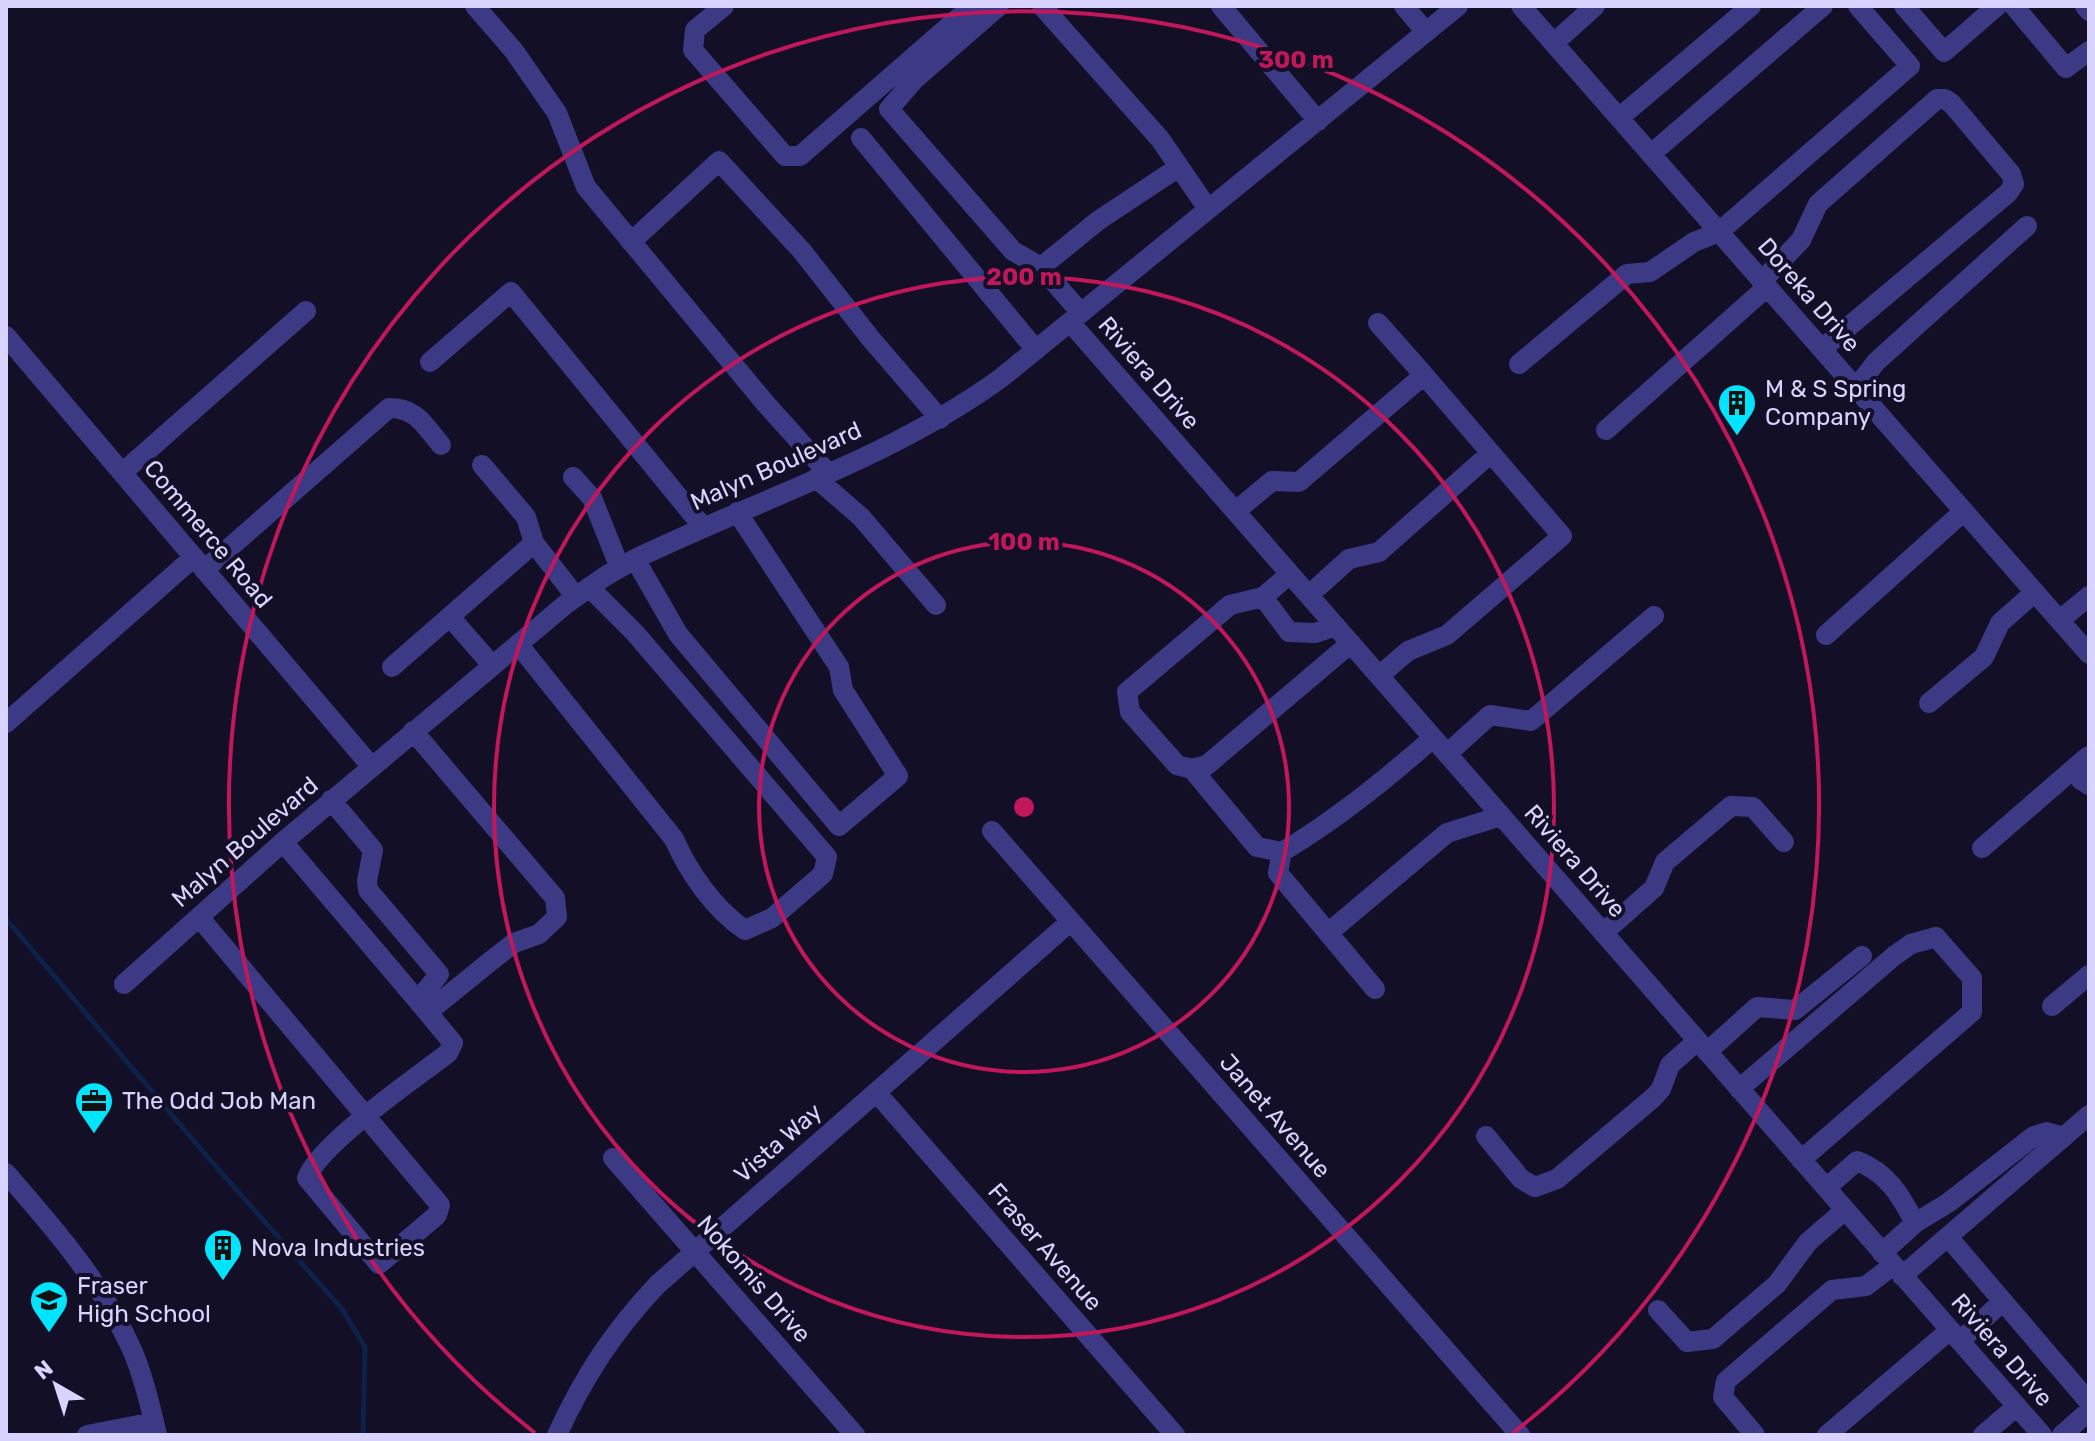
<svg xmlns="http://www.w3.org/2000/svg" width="2095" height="1441" font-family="Rubik,sans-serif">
	<rect width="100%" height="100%" fill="#130f26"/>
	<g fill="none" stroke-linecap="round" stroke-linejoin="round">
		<path stroke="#0c2248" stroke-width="5" d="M6,919L211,1161L342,1309L365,1347L363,1435"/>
		<path stroke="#3d3a85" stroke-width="20" d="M475,6L514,51L557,113L586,187L766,404L828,473
			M724,6L695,30L693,50L785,156H800L972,6
			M999,6L914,80L889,109L1013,251L1041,267L1081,313
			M1042,6L1160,139L1208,209
			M1221,6L1318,121
			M1404,6L1426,32
			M1521,6L2089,654
			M1904,6L1944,52L1997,6
			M2014,6L2066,68L2089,51
			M2085,6L2089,11
			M1554,43L1595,6
			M1619,118L1751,6
			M861,138L1036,350
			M1651,154L1823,6
			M631,242L719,161L802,251L871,339L940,419
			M1041,267L1099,220L1179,167
			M1762,281L1801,240L1818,204L1937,99H1945L1952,104L2011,174L2014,184L2008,193L1822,349
			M1070,322L2042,1435
			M6,336L371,766
			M430,362L511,292L703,527
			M1519,364L1627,274L1650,272L1694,242L1719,232L1910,66L1858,6
			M1856,388L1876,362L1897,343L2027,226
			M1606,430L1767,287
			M482,465L526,517L534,543L576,597
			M122,473L306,311
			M573,477L592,498L620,568
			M816,478L861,517L936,605
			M1236,511L1272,481L1299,482L1424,375L1378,323
			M635,559L678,634L839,826L898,776L843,690L839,667L737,512
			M204,570L389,408C417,408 424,425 441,445
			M1290,574L1263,597L1230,605L1127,692L1130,712L1177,765L1192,769L1207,765L1351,643
			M1309,595L1349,559L1379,552L1491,453
			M1263,597L1289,632L1315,633L1336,626
			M450,617L492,665
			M2060,620L2089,596
			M1826,635L1964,511
			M518,644L674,839C689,873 714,909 745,930L772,918L823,874L827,857L635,633L589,587
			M392,667L534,543
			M1379,676L1408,651L1447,635L1562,536L1424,375
			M1929,703L1984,657L2000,623L2035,592
			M6,723L194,557
			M413,731L555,898L557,917L539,934L514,943L487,964L428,1012
			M1447,754L1490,715L1531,721L1654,616
			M2089,756L2086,758L2081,780L2089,785
			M1192,769L1257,847L1282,852C1337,819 1385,780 1433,738
			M992,831L1520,1435
			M283,842L418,1001L439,974L368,890L367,881L373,850L331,800
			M1982,848L2086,758
			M1282,852L1278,873L1375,989
			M199,917L440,1205L437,1215L379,1264L307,1178C319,1144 416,1078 448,1053L453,1043L418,1001
			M1328,933L1447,833L1501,816
			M1603,933L1654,888L1665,862L1731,806L1753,807L1784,842
			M124,984L283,842L566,604L604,577L635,559C757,500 891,458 1001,378L1458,6
			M2052,1006L2089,975
			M1707,1052L1757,1007L1795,1010L1862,956
			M1739,1089L1894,956L1911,944L1936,937L1972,978V1012L1801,1160
			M876,1092L1175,1435
			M1486,1136L1521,1179L1535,1187L1557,1179L1654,1097L1661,1089L1670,1065L1697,1041
			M613,1158L855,1435
			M6,1173C54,1228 103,1284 133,1352C144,1378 151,1408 157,1435
			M1826,1188L1857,1161C1887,1172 1901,1196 1915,1223L1882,1253
			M1915,1223L1948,1203L2034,1136L2047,1132L2064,1137
			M1948,1237L2089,1402
			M1902,1276L2089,1115
			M1658,1310L1687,1342L1713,1339L1777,1284L1808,1242L1845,1210
			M1960,1341L2003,1301
			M87,1435L154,1422
			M557,1435C584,1376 613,1332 657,1285L1071,921
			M1755,1435L1723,1397L1726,1381L1832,1290L1866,1286L1893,1265
			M1827,1435L1950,1330
			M1983,1435L2017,1406
			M2062,1435L2089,1411"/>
	</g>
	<g fill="none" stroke="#c2185b" stroke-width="4">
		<circle cx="1024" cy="807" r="265"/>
		<circle cx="1024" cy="807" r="530"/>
		<path d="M535 1433A795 795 0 1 1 1513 1433"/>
	</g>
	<defs>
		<symbol id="building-pin" viewBox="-11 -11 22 30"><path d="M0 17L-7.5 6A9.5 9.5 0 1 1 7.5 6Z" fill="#00e5ff" stroke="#130f26"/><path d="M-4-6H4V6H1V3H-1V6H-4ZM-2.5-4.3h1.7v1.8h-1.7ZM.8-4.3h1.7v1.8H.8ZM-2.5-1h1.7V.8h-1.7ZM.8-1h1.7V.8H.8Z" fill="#111"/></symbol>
		<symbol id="office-pin" viewBox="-11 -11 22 30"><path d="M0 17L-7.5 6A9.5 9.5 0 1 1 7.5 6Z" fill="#00e5ff" stroke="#130f26"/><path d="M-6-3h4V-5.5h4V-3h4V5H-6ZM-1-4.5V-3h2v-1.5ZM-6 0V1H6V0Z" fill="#111"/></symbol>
		<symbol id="school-pin" viewBox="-11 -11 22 30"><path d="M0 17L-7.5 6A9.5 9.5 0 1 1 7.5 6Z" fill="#00e5ff" stroke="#130f26"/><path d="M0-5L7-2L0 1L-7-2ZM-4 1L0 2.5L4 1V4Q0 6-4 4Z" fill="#111"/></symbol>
	</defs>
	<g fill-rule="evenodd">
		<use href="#building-pin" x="1715" y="381" width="44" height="60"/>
		<use href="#office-pin" x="72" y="1079" width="44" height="60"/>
		<use href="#building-pin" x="201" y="1226" width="44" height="60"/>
		<use href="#school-pin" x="27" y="1278" width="44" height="60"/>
	</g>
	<g text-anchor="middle" stroke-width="8" stroke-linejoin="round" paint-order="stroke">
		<g font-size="24" fill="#d9d4ff" stroke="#130f26">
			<text transform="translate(1809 295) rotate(49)" y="8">Doreka Drive</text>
			<text transform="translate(1149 373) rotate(49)" y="8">Riviera Drive</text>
			<text transform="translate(776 466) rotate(-24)" y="8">Malyn Boulevard</text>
			<text transform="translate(208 534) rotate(50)" y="8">Commerce Road</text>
			<text transform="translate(245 842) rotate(-41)" y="8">Malyn Boulevard</text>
			<text transform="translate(1575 861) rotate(49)" y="8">Riviera Drive</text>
			<text transform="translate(1275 1116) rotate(49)" y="8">Janet Avenue</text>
			<text transform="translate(778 1143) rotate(-41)" y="8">Vista Way</text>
			<text transform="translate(1045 1247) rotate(49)" y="8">Fraser Avenue</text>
			<text transform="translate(754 1279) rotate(49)" y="8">Nokomis Drive</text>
			<text transform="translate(2002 1350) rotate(49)" y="8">Riviera Drive</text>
		</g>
		<g font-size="24" fill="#d9d4ff" stroke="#130f26" text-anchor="start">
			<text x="1765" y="397">M &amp; S Spring<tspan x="1765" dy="28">Company</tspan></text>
			<text x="122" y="1109">The Odd Job Man</text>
			<text x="251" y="1256">Nova Industries</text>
			<text x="77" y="1294">Fraser<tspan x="77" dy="28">High School</tspan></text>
		</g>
	</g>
	<circle cx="1024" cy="807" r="12" fill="#c2185b" stroke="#130f26" stroke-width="4"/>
	<g font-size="24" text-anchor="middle" font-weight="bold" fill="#c2185b" stroke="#130f26" stroke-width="8" stroke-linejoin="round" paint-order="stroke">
		<text x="1296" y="68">300 m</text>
		<text x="1024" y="285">200 m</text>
		<text x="1024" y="550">100 m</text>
	</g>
	<rect width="2095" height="1441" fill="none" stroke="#d9d4ff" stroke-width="16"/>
	<g transform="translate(56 1385) rotate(321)" stroke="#130f26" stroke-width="6" paint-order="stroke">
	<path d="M0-6L14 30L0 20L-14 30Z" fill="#d9d4ff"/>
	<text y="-12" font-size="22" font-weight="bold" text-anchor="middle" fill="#d9d4ff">N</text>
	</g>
</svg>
